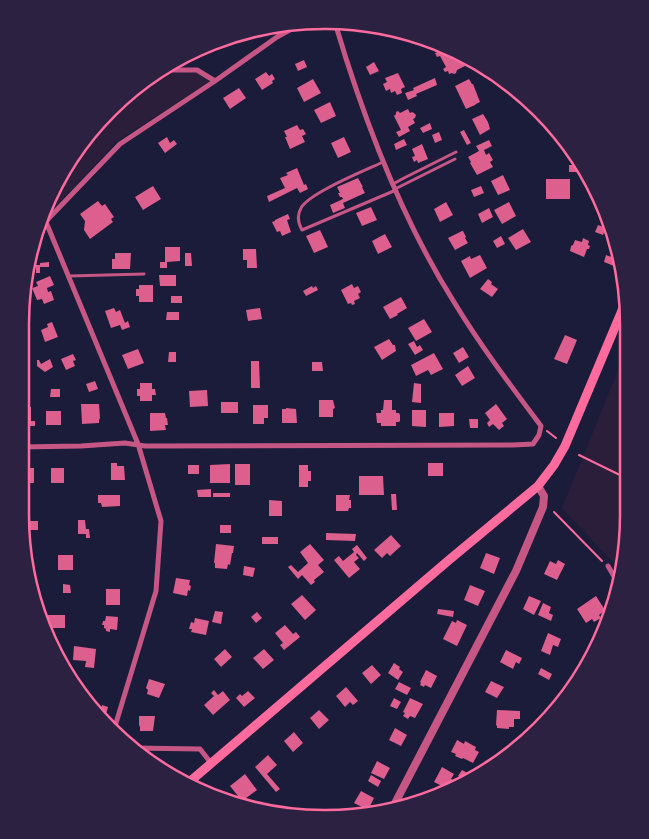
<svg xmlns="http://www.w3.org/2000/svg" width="649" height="839" font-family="'Zilla Slab',serif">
	<rect width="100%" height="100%" fill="#1b1b3a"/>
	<path fill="#2a1e3b" d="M197,72L211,81L116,142L36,228L83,139L154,73Z
		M626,351V555L621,577L613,562L562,508Z"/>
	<path fill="#dd5f8e" d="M438,48L463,59H462L465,66L457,70L456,73L454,74L452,73L449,74L448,71L445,72L443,69L446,67L440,56L437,57L435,53L438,52L437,49Z
		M304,60L307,67L298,71L295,64Z
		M374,62L379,71L370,75L366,67Z
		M266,72L269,76L272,74L275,79L272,81L273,83L262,90L255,79Z
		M398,73L405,87L401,89L402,93L397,95L395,91L391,93L390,89L386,91L383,84L387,82L385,78Z
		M435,78L437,85L416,94L417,96L408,100L405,93L414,90L413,88Z
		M313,79L321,93L304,102L297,88Z
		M469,79L472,84H473L480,102L476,104L475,105L466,109L455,86Z
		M239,88L246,98L230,109L223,98Z
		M330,102L336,116L321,123L314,110Z
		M408,109L410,113L412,112L414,113L416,115L415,118L413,119L415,123L408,127L410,131L399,137L396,132L401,130L394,116L396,114V112L398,111L400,113Z
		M483,114L488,122L490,129L480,135L472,119Z
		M430,123L432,129L423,133L420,128Z
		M297,125L300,130L303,129L306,134L302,136L305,142L290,149L285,137H287L284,131Z
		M464,130L471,143L467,145L460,132Z
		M439,132L442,140L435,143L432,135Z
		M167,137L170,143L174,140L177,144L165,153L158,143Z
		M344,137L351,152L338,158L331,143Z
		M404,139L407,145L396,150L394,144Z
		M489,140L492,146L484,150L486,155L489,153L493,160L490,162L493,167L477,175L470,163L471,162L468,157L479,151L476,146Z
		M422,144L428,159L418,163L417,160L414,162L412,157L415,156L412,149Z
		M569,165H582L584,172H569Z
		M297,168L304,185L306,184L308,189L300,193L297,188L269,202L267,196L285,188L280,178L288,175L286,173Z
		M503,175L510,190L498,195L491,181Z
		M358,178L363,187H362L365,193L343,203L345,208L333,213L330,205L343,199L342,197H340L338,193H340L337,187Z
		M546,179H570V199H546Z
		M153,186L161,199L143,210L135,197Z
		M481,186L484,193L474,197L471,190Z
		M98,201L102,206L105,204L114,217L111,219L113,222L90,239L84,230L85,221L80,214Z
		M446,202L453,215L440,222L434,209Z
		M509,202L516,216L502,224L494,210Z
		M371,207L377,220L362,226L356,213Z
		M489,208L493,217L482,223L478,214Z
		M288,214L290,219L287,220L291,232L282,236L280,231L277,232L272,222L275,221V220Z
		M598,225L606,228L603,235L595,232Z
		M523,229L531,242L516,250L508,238Z
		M320,230L328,247L314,253L306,236Z
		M462,231H463L466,237L465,238L468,243L455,250L448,238Z
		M385,234L392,247L378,254L372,241Z
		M501,236L505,244L497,248L493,241Z
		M583,238L589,241L588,245L590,246L589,249H587L584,257L570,251L571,246L573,245L575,240L582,242Z
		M165,247H180V261L167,262V268H160V262H165Z
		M243,249H256L257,268H247V260H243Z
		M115,253H131L130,269H112V259H115Z
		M185,253H191L192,266H185Z
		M480,255L487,268L470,278L461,261L470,256L471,259Z
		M606,255L617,259L614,266L604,262Z
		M49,262V267H40V273H36V265H40V263Z
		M159,275H176V286H160Z
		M50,276L54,285L47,288L48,292L51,291L54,300L44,304L42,299L37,300L32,288L38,286L36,282Z
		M488,279L492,282L491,284L498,289L492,297L480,289Z
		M352,284L354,288L358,286L361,292L358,294L360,298L354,301L355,304L352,305L351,303L348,304L341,290Z
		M139,285H153V302H139V296H136V289H139Z
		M312,286L313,288L316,286L318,290L306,296L303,291Z
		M171,296H182V303H171Z
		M401,297L407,308L397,314L398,315L390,319L383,307Z
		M114,308L116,312L120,310L125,323L128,321L130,327L122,330L120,325L111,328L105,311Z
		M260,308L262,319L248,321L246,310Z
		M167,312H179V320H166Z
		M424,319L432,332L416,341L408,328Z
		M52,322L58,337L45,342L41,330L48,327L47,324Z
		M565,335L577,340L567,364L554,359Z
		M389,339L393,345H395L396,351L382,360L374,347Z
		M414,341L417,347L420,345L423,350L415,355L408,344Z
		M463,347L469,357L459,363L453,353Z
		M138,349L144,363L128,369L122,355Z
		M169,352H176V362H168Z
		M434,353L443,369L431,375L428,370L416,376L411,365Z
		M73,354L76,360L73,361L75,366L66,370L61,359Z
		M50,359L53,367L45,372L37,366V360H39L41,364Z
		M251,361H259L260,388H251Z
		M312,362H322L323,371H312Z
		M468,366L475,378L462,386L455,375Z
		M95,381L98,389L89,392L86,384Z
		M140,383H152V389H155L156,395H152V401H140V396H137V389H140Z
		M414,383L421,384V403L412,402Z
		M51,389H60V397H50Z
		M207,390L208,406L190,407L189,391Z
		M319,400H333L335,408L333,409V417H319Z
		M384,400H392V410H396V413H399L400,415V421L399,422H396V426H381V423H377L376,413H381V410H383Z
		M221,402H238V413H221Z
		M81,404H99L100,418L99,420V423L82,424Z
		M496,404L507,419L502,423L504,426L499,430L493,424L489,427L487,423L490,420L485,413Z
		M253,405H268V418H264V424H253Z
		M20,407H31V421H35V426H20Z
		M286,408L296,409L297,423H282V409H286Z
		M412,410H426V427L412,426Z
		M46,411H61V425H46Z
		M150,413H165L166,418H167L168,425H165L166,430L150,431Z
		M439,413H454V426L439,427Z
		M469,419H478V428H470Z
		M111,463H117V466H124L125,480H111Z
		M428,463H443V476H428Z
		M230,464V483H210V465Z
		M235,464H250V485H235Z
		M188,465H199V474H188Z
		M299,465H308V471H311V481H308V487H299Z
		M23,466H29V468H34V483H20V468H23Z
		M51,468H64V483H51Z
		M359,476H383L384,495H359Z
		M211,489V497H198L197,490Z
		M213,493H230V497H213Z
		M391,494H396L397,510H392Z
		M98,495H120V506L102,507L101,503H98Z
		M336,495H350L349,500H351V508H349L348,511H336Z
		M269,500L282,501V516H269Z
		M78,520H85L86,529H89L90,538H86V534H78Z
		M27,521H38V530H27Z
		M220,525H231V533H220Z
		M326,533L356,534L355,541L326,540Z
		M391,535L401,546L390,556L387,553L382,558L374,550Z
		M262,537H278V544H262Z
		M216,544L234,546L233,553H232L230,565L228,564L227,569L215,568V563H214Z
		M310,544L324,560L318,565L324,572L314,580L315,582L311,585L302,575L298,579L288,567L291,565L298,572L308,563L300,552Z
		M357,545L367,558L364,561L357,553L356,555L359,558L354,562L360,569L349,578L334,560L339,556L343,561L354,552L352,549Z
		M486,553L500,558L494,574L480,568Z
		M58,555H73V570H58Z
		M558,560L565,564L557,580L544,574L550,561L556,564Z
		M244,566L255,568L253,577L243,575Z
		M176,578L190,580L189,585L191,586L190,591L188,590L187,596L173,593Z
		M63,584L70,585L71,593H63Z
		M470,585L485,591L478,606L464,600Z
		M106,589H120V605H106Z
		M302,595L316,610L305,620L291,604Z
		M529,596L541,601L534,615L523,609Z
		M596,596L605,610L599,615L601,618L594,622L592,619L586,623L577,609Z
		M543,603L551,607L549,613L553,615L551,621L538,615Z
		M438,609L454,611L453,617L437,614Z
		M215,611L223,612L221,624L212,622Z
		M257,612L262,618L256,623L251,617Z
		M48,615H65V628H48Z
		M106,616L118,617L117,630L110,629V632L106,631V629L104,628V625H102L103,621H105Z
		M195,618L209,621L206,635L191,632L192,629H189L191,622L194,623Z
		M457,620L467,625L457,646L443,639L452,621L456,623Z
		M285,625L293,634L296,632L300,637L284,650L280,645L283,643L275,633Z
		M548,633L561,639L558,647L553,645L550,655L541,651Z
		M74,646L96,649L94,668L85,667L86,661L73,660Z
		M225,649L232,657L221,667L214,659Z
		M264,649L274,660L263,669L253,658Z
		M506,650L522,658L519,664L516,662L513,669L500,662Z
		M394,663L400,667L399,669L403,672L398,680L388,673Z
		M372,665L381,675L371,684L362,673Z
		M541,668L552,674L549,680L538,674Z
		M426,670L437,676L431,688L425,685L424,687L420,685L421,683L420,682Z
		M149,679L165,684L159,698L147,694L148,690L146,688Z
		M491,681L504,687L497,698L485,692Z
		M399,682L411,688L407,695L395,689Z
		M346,687L358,701L353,705L350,702L345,707L336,696Z
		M214,690L218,695L223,691L230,700L213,715L204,705L214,696L211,693Z
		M248,691L255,698L244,707L236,698L240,694L242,696Z
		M394,698L401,702L397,709L390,706Z
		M410,698L423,704L415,718L410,716L408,719L403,716L405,713L403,712Z
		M102,705L108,707L105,718L99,716Z
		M319,710L329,720L319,729L310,718Z
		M497,710L520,711V719H514V727H509V729L497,728V726L496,725Z
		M139,716H155L153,731H140V727L139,725Z
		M395,728L407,735L401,746L389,740Z
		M294,732L303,743L293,752L284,741Z
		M457,740L464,744L465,741L476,747L475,750L479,752L473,763L463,758L462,759L455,756L456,754L451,752Z
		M268,755L277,765L267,774L280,789L276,792L255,767Z
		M377,761L390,768L384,779L371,773Z
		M442,767L454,774L451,779L457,782L454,787L453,788L448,785L446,788L434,782Z
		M462,770L471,775L473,772L478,775L467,781L458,776Z
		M245,774L257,790L242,801L230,786Z
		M371,775L381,781L378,787L368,781Z
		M361,791L374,798L368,810L354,803Z"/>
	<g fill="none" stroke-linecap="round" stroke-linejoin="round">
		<path stroke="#ff6b9d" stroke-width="2" d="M547,431L556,438
			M579,455L626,478
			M554,512L602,561"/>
		<path stroke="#c65784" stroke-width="3" d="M383,162C366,170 309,193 301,208C297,215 298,223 302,230L396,190
			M393,184L404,178L456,152
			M395,189L455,159
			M69,276L144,274"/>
		<path stroke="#c65784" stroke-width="5" d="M158,70H197L215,81
			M46,222L138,444L161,521L156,591L113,733
			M34,237L50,217L120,144L215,81L277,37L297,26
			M20,447L81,446L125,443L145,446L513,445L533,444L539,435L541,426C511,386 480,345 454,302C401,218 364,120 336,26
			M608,566L619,585
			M133,748L200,749L211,763"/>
		<path stroke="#c65784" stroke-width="8" d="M392,809L516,571L543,507L544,496L538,486"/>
		<path stroke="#ff6b9d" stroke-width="9" d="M187,784L449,560L538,486L554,465L565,446L626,301"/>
	</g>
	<path d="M0 0H649V839H0ZM324 29H325A295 295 0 0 1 620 324V515A295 295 0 0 1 325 810H324A295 295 0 0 1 29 515V324A295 295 0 0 1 324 29Z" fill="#2d2142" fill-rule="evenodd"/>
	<path fill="none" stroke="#ff6b9d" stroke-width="2.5" d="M324 29H325A295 295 0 0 1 620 324V515A295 295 0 0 1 325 810H324A295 295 0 0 1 29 515V324A295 295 0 0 1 324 29Z"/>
</svg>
